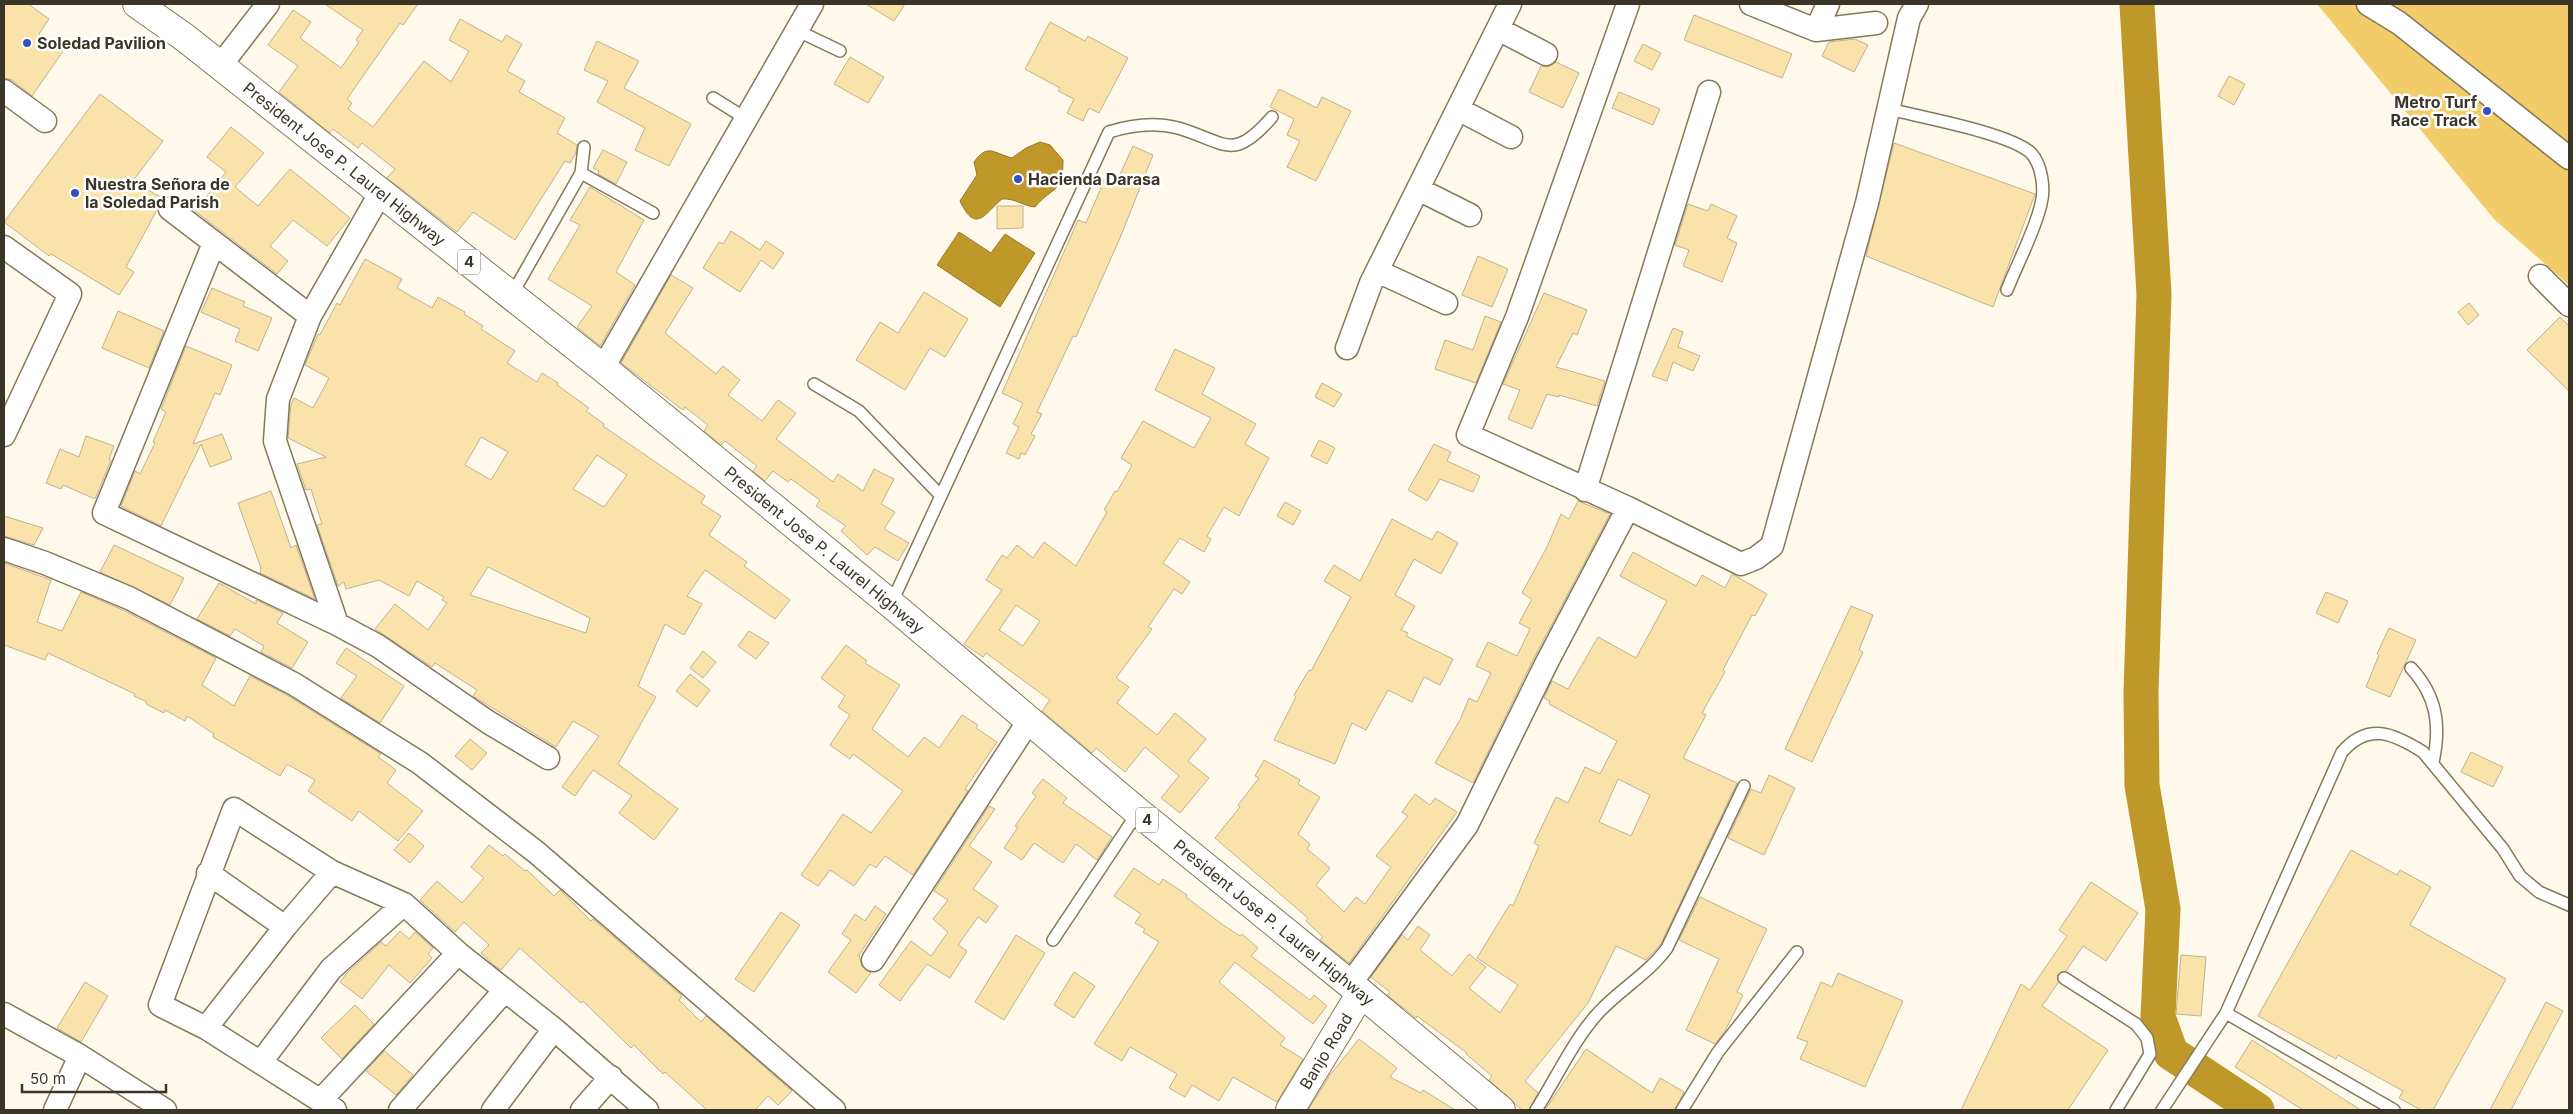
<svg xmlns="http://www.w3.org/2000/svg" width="2573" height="1114" font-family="Inter,sans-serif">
	<rect width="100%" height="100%" fill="#fef9eb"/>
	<path fill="#f2cc69" d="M2317,4H2569V285L2494,219Z"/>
	<path fill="#be9828" stroke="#977a28" d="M1040,142L1050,145L1063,160C1063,195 1053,185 1035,207C1023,206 1015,198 1002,199C985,213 976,235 960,201L977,175L974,162C988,143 993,153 1012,158L1026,148Z
		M959,232L991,253L1005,234L1035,253L1000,307L937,265Z"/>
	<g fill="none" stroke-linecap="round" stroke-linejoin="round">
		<path stroke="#be9828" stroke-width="35" d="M2137,4L2154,294L2141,693L2142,785L2163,909L2158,1017L2171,1053L2257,1110"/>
	</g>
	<path fill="#fae3aa" stroke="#c0b290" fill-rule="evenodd" d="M4,4H28L49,19L39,34L63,51L32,96L12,80L4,78Z
		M325,4H418L403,25L400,23L347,99L352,103L348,109L373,127L424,61L451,82L469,51L449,40L460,19L502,42L506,35L522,44L507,71L525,81L519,92L565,118L557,133L577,145L576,153L570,163L565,161L515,240L473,212L457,232L387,178L395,169L362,143L358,148L333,129L330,133L279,92L298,66L268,45L293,10L311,22L300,38L341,68L359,42L356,40L363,30Z
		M866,4H905L894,21Z
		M1694,15L1792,54L1782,78L1684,40Z
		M1050,22L1085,41L1088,36L1128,58L1099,113L1089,108L1083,121L1067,113L1074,99L1058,91L1060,88L1025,69Z
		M1855,39L1868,45L1854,72L1822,56L1829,42Z
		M597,41L639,61L624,88L691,124L669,166L635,150L645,128L597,102L608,81L584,70Z
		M1643,44L1661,53L1652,70L1634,61Z
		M850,57L884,77L868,103L834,84Z
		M1556,62L1579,73L1563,108L1529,92L1541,66L1547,67Z
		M2229,76L2245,84L2234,105L2218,96Z
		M1279,89L1317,108L1322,97L1351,111L1316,181L1287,167L1300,141L1287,135L1294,119L1270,107Z
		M1619,92L1660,109L1653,125L1612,108Z
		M100,94L163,141L132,182L163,198L159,201L157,210L126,267L134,272L119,295L51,254L49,256L4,222Z
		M231,127L264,153L235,187L258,206L290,169L350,218L327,246L293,220L270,246L288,261L277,274L195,211L226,172L207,157Z
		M1894,143L2035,194L1993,307L1866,256Z
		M1133,146L1153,155L1120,238L1076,337L1073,336L1037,412L1042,414L1031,434L1035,436L1025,455L1021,453L1019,459L1006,453L1019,427L1013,424L1023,403L1002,393L1078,220L1086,223L1106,176L1117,181Z
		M603,150L627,162L616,184L598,174L599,171L593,168Z
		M590,187L644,220L616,272L635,285L600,346L577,327L592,306L548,279L580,225L570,220Z
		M1688,204L1708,211L1711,204L1737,216L1727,238L1737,243L1722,282L1683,266L1689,250L1675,245Z
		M997,206H1023V228L997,229Z
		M731,231L760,250L766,241L784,253L773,269L761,260L740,292L703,268L719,242L723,244Z
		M1478,256L1508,269L1492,307L1462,295Z
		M365,259L402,279L397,288L432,308L438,297L465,312L464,314L483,326L481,329L515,351L507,363L537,382L542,373L558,383L557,385L589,408L586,411L604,424L603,426L705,496L701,503L721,516L709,535L747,562L744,566L790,600L775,619L705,570L687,596L702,604L684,635L665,624L638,686L656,697L618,764L678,809L654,840L619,813L632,796L593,770L575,796L562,787L599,736L573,721L556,747L473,696L477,690L435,663L432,667L375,629L395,604L428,630L447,603L442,600L444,597L417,581L409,596L379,580L346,589L344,582L338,586L317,525L322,524L311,489L306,490L297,464L326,457L288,438L291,404L294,398L313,408L329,378L305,365L318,334L320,335L337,303L340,305ZM481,437L508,452L491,480L465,465ZM597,455L627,475L604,507L573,489ZM488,567L590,618L586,633L470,595Z
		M671,275L693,288L665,333L716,374L723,366L740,380L728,395L762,421L778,400L796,413L776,439L833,482L838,474L863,491L874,469L894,479L881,504L895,512L884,529L909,543L898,561L875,547L867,555L841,531L846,526L816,506L820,500L791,479L788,482L773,471L765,481L753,471L757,466L725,441L721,445L704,431L708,425L685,407L683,410L621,363Z
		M212,288L245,302L243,306L272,318L258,351L235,341L240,329L201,312Z
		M924,292L968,319L945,357L930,348L905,390L856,360L880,322L898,333Z
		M1544,293L1587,310L1577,335L1573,333L1556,367L1605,381L1597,406L1559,395V397L1547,394L1532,429L1508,419L1520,390L1503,384Z
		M2469,303L2479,315L2468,325L2458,312Z
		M118,311L164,331L149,368L102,348Z
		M1485,316L1501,322L1476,383L1435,369L1445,340L1473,350Z
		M2560,317L2569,326V391L2527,350Z
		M1673,328L1683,332L1678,347L1700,356L1693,371L1673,362L1667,381L1652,376Z
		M186,346L232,365L220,395L215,393L193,444L222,434L232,459L210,467L201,444L161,526L121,506L135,471L140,474L155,443L153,442L166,412L161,409Z
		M1175,349L1215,368L1202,394L1256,424L1245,444L1269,458L1239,516L1224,507L1207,536L1211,539L1204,552L1180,538L1172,550L1163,563L1190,582L1182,594L1174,589L1148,627L1152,629L1116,678L1129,687L1117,703L1157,735L1175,713L1206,739L1188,761L1209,778L1180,813L1161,798L1179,776L1145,747L1125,772L1096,748L1092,753L1042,711L1050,700L986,653L983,657L964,644L1002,590L986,580L1002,555L1007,558L1017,545L1033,558L1044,542L1076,566L1107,512L1104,510L1115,491L1117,492L1132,465L1121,458L1143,421L1194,448L1211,418L1155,390ZM1016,605L1040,621L1023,646L999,630Z
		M1322,383L1342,394L1334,407L1315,397Z
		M86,436L114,446L109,459L111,460L95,499L63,485L61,489L46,483L60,449L79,457Z
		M1319,440L1335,448L1327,464L1311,456Z
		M1434,444L1451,452L1447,461L1480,476L1473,492L1440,479L1427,501L1408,490Z
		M271,491L291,548L296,545L315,599L260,573L261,568L238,503Z
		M1578,501L1610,514L1534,658L1473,783L1435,763L1460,720L1469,698L1477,702L1491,673L1476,666L1488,642L1517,656L1530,629L1519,623L1532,599L1522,593L1547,547L1561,514L1569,519Z
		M1285,502L1301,511L1293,525L1277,516Z
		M4,516L43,528L34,545L4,536Z
		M1392,519L1432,540L1437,531L1458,543L1441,574L1414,559L1395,595L1415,606L1401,630L1408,633L1406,636L1453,659L1440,685L1424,677L1412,702L1388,690L1366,730L1352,723L1335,764L1274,740L1296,697L1294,695L1309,670L1311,671L1351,597L1324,581L1334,565L1360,581Z
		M114,545L184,578L170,605L100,572Z
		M1633,552L1696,586L1702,575L1725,588L1732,574L1767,594L1755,616L1752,615L1723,670L1725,672L1702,713L1706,715L1683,758L1737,783L1661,944L1646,960L1616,946L1588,1003L1525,1081L1538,1093L1529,1110H1522L1489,1080L1492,1076L1466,1054L1467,1053L1417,1016L1416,1018L1387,995L1390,992L1371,977L1402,935L1408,940L1418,926L1430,935L1420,950L1452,976L1469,954L1486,967L1469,988L1500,1013L1518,985L1477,958L1510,904L1513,906L1539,846L1534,843L1556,797L1568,803L1585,767L1600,774L1617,741L1549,704L1550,701L1544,698L1552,681L1568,689L1598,637L1636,658L1667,601L1620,576ZM1618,779L1650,795L1631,836L1599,822Z
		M4,563L51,580L37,622L62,631L81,592L123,610L216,658L202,685L234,706L250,676L287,695L381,754L378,757L396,770L387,783L423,811L398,841L359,811L352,821L308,791L315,780L287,764L280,776L213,737L214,734L187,716L185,721L165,710L164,713L146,704L147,702L134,696L135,694L48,653L45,660L4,645Z
		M219,583L256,604V600L283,613L277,623L308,642L292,668L261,652L264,646L235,629L230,636L197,619Z
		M2326,592L2348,601L2338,623L2316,613Z
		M1851,606L1873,615L1859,650L1863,652L1812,762L1785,749Z
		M2389,628L2416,640L2390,697L2366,687L2379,655L2377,654Z
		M749,631L769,643L756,659L738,646Z
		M846,645L867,661L865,663L900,685L872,729L908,757L924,737L939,748L962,715L978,725L976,728L997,742L965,789L968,791L913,875L885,856L876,868L870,864L854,886L830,870L818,886L801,875L843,814L871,833L903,791L853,754L850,759L830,745L850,715L838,707L845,696L821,678Z
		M346,648L404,686L380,723L341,698L357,676L336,663Z
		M703,651L716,662L703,678L690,668Z
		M690,674L710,690L697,707L676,691Z
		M470,739L487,753L472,770L455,756Z
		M2471,752L2503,767L2493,787L2461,772Z
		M1264,760L1300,780L1298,784L1320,797L1298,834L1310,844L1307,849L1330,868L1316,885L1344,912L1356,897L1365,904L1391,867L1376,856L1408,816L1402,812L1415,794L1430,805L1435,798L1457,812L1349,963L1320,940L1323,937L1306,921L1308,918L1215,838L1240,807L1238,805L1259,778L1255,776Z
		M1769,775L1795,788L1764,855L1728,838L1751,789L1761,793Z
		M1043,779L1067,798L1063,803L1112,837L1097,860L1076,844L1063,863L1034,843L1022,860L1004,848L1018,827L1015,826L1036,796L1032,793Z
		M989,806L995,809L969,846L992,862L973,889L998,906L986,923L978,917L958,945L967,951L950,978L927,964L900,1001L879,985L911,941L931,956L948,932L933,919L948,900L934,891Z
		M409,833L424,846L410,863L394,850Z
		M489,845L503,856L505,854L525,871L527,870L554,896L560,890L591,921L593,919L682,996L679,1000L701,1022L706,1016L792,1091L778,1105L768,1096L755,1110H707L665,1072L663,1074L634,1045L631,1048L583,1001L581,1003L520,948L501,970L495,966L481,953L489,945L464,922L455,932L420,900L437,881L462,903L484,878L471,867Z
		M2351,850L2397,875L2400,870L2431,887L2410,925L2506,979L2433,1110H2421L2399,1098L2403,1091L2338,1055L2336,1059L2258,1016Z
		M1134,868L1159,885L1163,879L1187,895L1186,897L1223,925L1240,936L1242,934L1258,948L1251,956L1310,1000L1314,995L1327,1006L1313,1024L1235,962L1219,982L1285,1038L1280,1045L1303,1059L1277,1102L1233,1077L1219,1101L1192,1085L1185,1097L1169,1088L1177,1074L1130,1047L1122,1061L1094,1044L1159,942L1143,932L1145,929L1135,923L1141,914L1114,896Z
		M2091,882L2138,913L2106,961L2083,946L2066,971L2058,974V983L2042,1006L2108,1050L2068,1110H1961L2021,984L2030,990L2067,936L2059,930Z
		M1700,897L1767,929L1737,992L1743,995L1725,1031L1715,1044L1686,1030L1719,959L1679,940Z
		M875,906L886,914L859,955L862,966L871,973L856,993L828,972L851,940L842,934L855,914L865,921Z
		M781,912L800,925L754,992L735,979Z
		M400,931L409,939L415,932L433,948L428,954L432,958L410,983L389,965L362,999L340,982L347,973L381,942L386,946Z
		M1016,935L1045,953L1004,1020L975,1002Z
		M2181,955L2206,957L2201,1016L2176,1014Z
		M1074,972L1095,986L1074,1018L1054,1005Z
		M1838,973L1903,1001L1865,1087L1800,1059L1808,1042L1797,1038L1821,982L1832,987Z
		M85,982L108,996L81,1042L57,1028Z
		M2546,1002L2563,1011L2511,1110H2490Z
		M355,1005L374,1024L342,1059L321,1038Z
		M1359,1039L1397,1068L1390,1077L1421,1093L1423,1090L1455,1110H1308L1330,1075Z
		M2252,1040L2345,1100L2361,1110H2303L2235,1067Z
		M1586,1049L1652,1093L1660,1078L1684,1092L1675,1110H1545Z
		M384,1051L413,1075L396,1095L366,1071Z"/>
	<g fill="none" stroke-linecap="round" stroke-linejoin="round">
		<defs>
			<path id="lane" d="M796,30L840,51
				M713,98L745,118
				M1889,109C1920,117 2010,133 2031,153C2042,165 2045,189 2041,204C2035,231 2017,264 2007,290
				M581,173L653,213
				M511,296L581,173L584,147
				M814,384L859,411L941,496
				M891,604L1109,132C1131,125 1155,122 1178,128C1226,142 1232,163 1272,117
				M2411,668C2437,696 2441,726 2433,762
				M1053,940L1138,812
				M2064,978L2136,1024L2147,1038L2150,1054L2116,1110
				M2226,1013L2394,1110
				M1536,1110C1556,1079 1575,1037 1600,1011C1622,988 1649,973 1667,948L1744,786
				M1682,1110L1718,1052L1797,952
				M2162,1110L2226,1013L2342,752C2368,722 2393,733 2423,752L2503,849L2520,876L2539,892L2569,905"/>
			<path id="street" d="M1751,4L1816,30L1828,4
				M2368,4L2399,23L2569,158
				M1498,29L1546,54
				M1816,30L1876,23
				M220,66L268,4
				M4,91L45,121
				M1458,109L1511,137
				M1418,189L1470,215
				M170,209L310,316
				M214,243L104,513L337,624L378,646L488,722L548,758
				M4,247L70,294L4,435
				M1377,271L1446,303
				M2540,276L2569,305
				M1347,348L1371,283L1510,4
				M603,368L812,4
				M1585,490L1709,92
				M1628,508L1468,435L1517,317L1628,4
				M4,549L45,563L129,598L294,684L420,763L536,852L834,1110
				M337,624L275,441L278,399L310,316L381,192
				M208,873L285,927
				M873,960L1030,719
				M1350,984L1467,825L1546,664L1628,508L1741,564L1756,558L1772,546L1867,203L1909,18L1917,4
				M4,1014L80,1056L165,1110
				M206,1028L285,927L332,872
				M261,1062L331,969L404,904
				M321,1100L458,953
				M55,1110L80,1056
				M335,1110L206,1028L160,1005L234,809L332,872L404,904L458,953L554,1029L647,1110
				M400,1110L505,990
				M493,1110L554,1029
				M582,1110L611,1077"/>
			<g id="secondary">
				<path id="s1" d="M1290,1110L1361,993"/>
			</g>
			<g id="highway">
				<path id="s2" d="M137,4L184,37L603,368L891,604L1138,812L1361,993L1501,1110"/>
			</g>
		</defs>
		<use href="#lane" stroke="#867959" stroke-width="14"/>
		<use href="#street" stroke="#867959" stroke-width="25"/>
		<use href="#secondary" stroke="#867959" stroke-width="30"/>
		<use href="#highway" stroke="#867959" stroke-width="30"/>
		<use href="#lane" stroke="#fff" stroke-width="11"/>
		<use href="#street" stroke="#fff" stroke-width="22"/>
		<use href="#secondary" stroke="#fff" stroke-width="28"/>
		<use href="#highway" stroke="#fff" stroke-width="28"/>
	</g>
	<g fill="#354ec0" stroke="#fff" stroke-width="2">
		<circle cx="27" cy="43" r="5"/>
		<circle cx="2487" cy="111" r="5"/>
		<circle cx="1018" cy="179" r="5"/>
		<circle cx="75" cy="193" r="5"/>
	</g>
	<g text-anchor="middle" stroke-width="5" stroke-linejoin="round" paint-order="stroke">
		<g fill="#fff" stroke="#767268" stroke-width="1">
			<rect x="458" y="249.5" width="22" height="25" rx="4"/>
			<rect x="1136" y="807.5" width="22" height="25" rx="4"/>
		</g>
		<g font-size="15" font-weight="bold" fill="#3b3527">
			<text x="469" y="267">4</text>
			<text x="1147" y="825">4</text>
		</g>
		<g font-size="16" font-weight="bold" fill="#3b3527" stroke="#fff" text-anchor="start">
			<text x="37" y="49">Soledad Pavilion</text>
			<text x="2477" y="108" text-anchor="end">Metro Turf<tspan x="2477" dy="18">Race Track</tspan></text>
			<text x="1028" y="185">Hacienda Darasa</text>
			<text x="85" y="190">Nuestra Señora de<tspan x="85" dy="18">la Soledad Parish</tspan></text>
		</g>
		<g font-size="16" fill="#3b3527" stroke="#fff">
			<text dy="6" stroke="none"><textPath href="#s2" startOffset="262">President Jose P. Laurel Highway</textPath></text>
			<text dy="6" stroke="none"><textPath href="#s2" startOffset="878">President Jose P. Laurel Highway</textPath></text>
			<text dy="6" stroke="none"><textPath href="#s2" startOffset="1462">President Jose P. Laurel Highway</textPath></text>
			<text dy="6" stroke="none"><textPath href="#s1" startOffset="69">Banjo Road</textPath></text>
		</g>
	</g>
	<rect width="2573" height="1114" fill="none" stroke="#3b3527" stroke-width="10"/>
	<path d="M22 1084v8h144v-8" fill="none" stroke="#3b3527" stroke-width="2.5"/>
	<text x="30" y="1084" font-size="15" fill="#3b3527" stroke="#ffffff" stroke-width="4" paint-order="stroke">50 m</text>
</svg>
